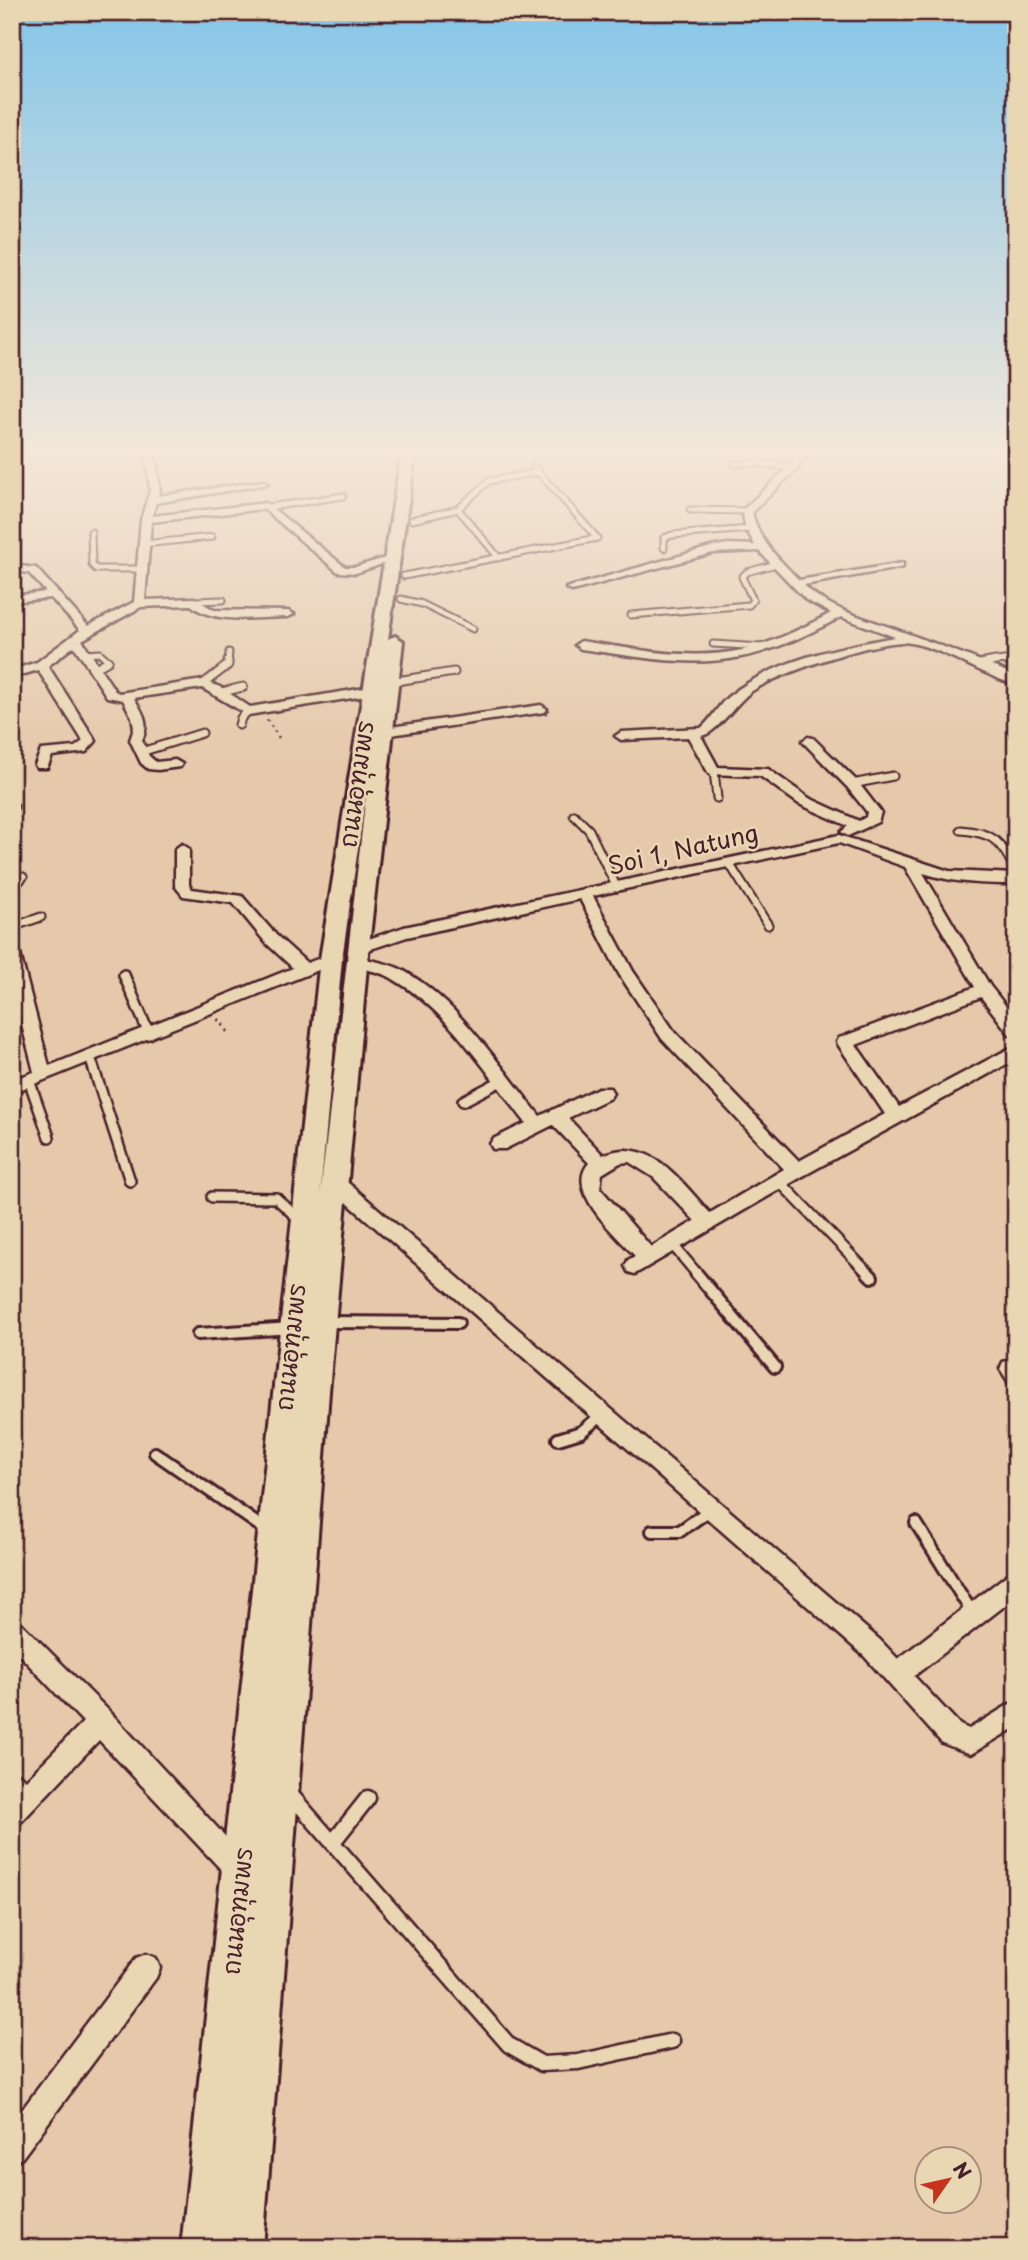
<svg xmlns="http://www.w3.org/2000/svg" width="1028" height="2260" font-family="'Playpen Sans','Playpen Sans Thai',sans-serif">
	<rect width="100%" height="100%" fill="#e5c9aa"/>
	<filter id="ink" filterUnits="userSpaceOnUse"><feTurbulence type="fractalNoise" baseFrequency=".0143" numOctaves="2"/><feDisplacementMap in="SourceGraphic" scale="14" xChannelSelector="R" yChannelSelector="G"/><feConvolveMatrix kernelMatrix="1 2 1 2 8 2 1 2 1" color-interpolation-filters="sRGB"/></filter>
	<g filter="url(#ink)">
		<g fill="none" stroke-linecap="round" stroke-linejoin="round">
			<defs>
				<path id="lane-far4" d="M735,464L758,463L793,468
					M270,507L343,496
					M458,509L499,558
					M690,510L747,511
					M412,520L458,509L489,481L539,472
					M91,532L92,565L96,569H140
					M143,544L212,537
					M664,548V538L672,535L751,529
					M404,576L597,538L534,467
					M401,599L422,604L473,629
					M194,601L223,600
					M631,615L749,605L753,600L742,577L747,572L776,564
					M713,644L763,647
					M85,654L100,653L109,661L105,663
					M228,663L229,652
					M986,663L1004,660L1011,663"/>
				<path id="lane-far3" d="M1007,661L1016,665
					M980,664L996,661
					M94,669L108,661
					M390,682L454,672
					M203,684L228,665V661
					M222,692L243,687
					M239,725L241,718L248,711
					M141,752L202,733
					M714,771L717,798
					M852,784L893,776
					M12,811L14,806
					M574,815L589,830L617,888
					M961,830C996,833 1000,842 1016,871
					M729,863L768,925
					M12,889L23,877
					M12,927L41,917"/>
				<path id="lane-far2" d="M124,975L149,1034
					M90,1057L130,1181
					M29,1080L49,1137
					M463,1101L501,1081
					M779,1181L870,1275
					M212,1197L276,1198L301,1221
					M672,1244L698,1275"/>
				<path id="lane-far1" d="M696,1273L775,1367
					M868,1273L872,1277
					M326,1322L458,1323
					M198,1334L292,1328
					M558,1439L581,1432L603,1414
					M155,1453L269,1532
					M916,1523L973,1614
					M652,1531H680L711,1509"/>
				<path id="lane" d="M291,1795L509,2045L542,2064L578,2062L672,2041
					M333,1842L368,1798"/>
				<path id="street" d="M145,450H155L160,490L158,496L263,481L268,484L156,503L152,516L266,503L345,567H355L392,556L397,559L356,573L338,572L264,509L151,522L145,600L194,598L214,610L288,611L294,614L288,617C258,617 214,625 191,605L141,607L82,640L115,691L119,693L203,680L220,687L250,707L371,687L377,691L371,695L248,715L202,688L134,698C143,713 150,723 142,740L149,756L156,762L175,760L182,764L180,767L158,770L148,769L141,763L130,740L134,728L132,717L123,700L107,697L74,646L48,666L96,741L86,752L52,756L47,768H37L35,765L41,750L75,747L83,741L38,670L12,678V670L37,662L80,630L51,598L12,602V596L46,592L29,573L12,571V565L36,568L88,626L134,602L141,520L150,490Z
					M799,450H809L796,470L752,512C759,542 778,558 799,580L903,563V567L899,568L804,585C827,609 865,618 895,629C936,644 977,658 1016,676V685C980,674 947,650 911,643C883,637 777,674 752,691C735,703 717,734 701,736L718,767L768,769L809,798L859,821L866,817L867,812L847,787L802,741L808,737L813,738L857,781L881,812L878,822L848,836L841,832L848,826L799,804L760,776L709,774L688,737L621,740L615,736L621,732L701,728C712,719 718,705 729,696C774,660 839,647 895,637L841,617C809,634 777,650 741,657C688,668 634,656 581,649L575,645L581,641C634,649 689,661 742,650C773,643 803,628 831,613L806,600L759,551L713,553L572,591L566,588L711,547L728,544L755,545L746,529L742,511L789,466Z
					M541,705L547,709L545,712L384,736L378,732L384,728Z
					M839,835L949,871L1016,874V884C983,884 954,883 923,873L990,986L1016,1019V1037L1010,1035L981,997L856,1045L899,1107L1016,1045V1059L803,1176L635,1274L628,1272L625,1266L628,1260L635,1256C617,1236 564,1191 589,1163L553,1125L505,1149H493L490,1144L493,1139L526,1123C487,1074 449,1011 393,979C381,971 365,970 352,966L349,962L357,957C372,961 390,963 404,971C458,1001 501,1068 540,1116L598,1088H610L613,1093L610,1098L568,1118L603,1155C650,1134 682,1183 710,1213L784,1169L662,1039L619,974L580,899L407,937L359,953L351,948L354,944L404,927ZM839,843L905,867L975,987L839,1038L837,1042L839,1046L885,1114L799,1161L674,1031L633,971L593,896ZM629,1162L653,1177L695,1221L651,1247L600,1188L602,1174L620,1163Z
					M182,844L189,849V885L192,889L242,896L276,935L307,963L331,954L339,959L336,963L12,1093V1080L34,1072L12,986V949L20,954L49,1066L293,968L266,943L233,903L183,896L175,886V849Z
					M334,1174L340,1176L880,1640L898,1659L1008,1574L1016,1571V1597L914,1676L960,1725L969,1729L1015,1701L1016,1727L971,1754L942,1743L864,1656L328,1186L325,1181L328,1176Z
					M1010,1360L1016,1362V1385L1009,1383L1000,1369L1003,1362Z
					M12,1618L20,1622L110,1712L249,1862L253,1871L249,1880L240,1884L231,1880L99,1740L21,1822L12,1826V1770L26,1780L83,1722L12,1647Z
					M146,1954L156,1958L160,1968L156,1978L22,2158L12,2163V2123L136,1958Z"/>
				<path id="secondary" d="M402,450H416L388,639L395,636L403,641L368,955L329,1392L263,2248H181L320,959ZM367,786L320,1196L342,959Z"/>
			</defs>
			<use href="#lane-far4" stroke="#4a1f2b" stroke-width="9"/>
			<use href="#lane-far3" stroke="#4a1f2b" stroke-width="11"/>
			<use href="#lane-far2" stroke="#4a1f2b" stroke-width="14"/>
			<use href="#lane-far1" stroke="#4a1f2b" stroke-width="16"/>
			<use href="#lane" stroke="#4a1f2b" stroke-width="19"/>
			<use href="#street" stroke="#4a1f2b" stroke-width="5"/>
			<use href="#secondary" stroke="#4a1f2b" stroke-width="6"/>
			<path stroke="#4a1f2b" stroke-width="2" stroke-dasharray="1 3.5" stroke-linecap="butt" d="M163,451L180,450"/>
			<path stroke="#4a1f2b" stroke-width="2.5" stroke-dasharray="2 4.5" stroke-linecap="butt" d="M267,720L279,738"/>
			<path stroke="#4a1f2b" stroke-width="3.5" stroke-dasharray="2 5" stroke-linecap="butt" d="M218,1019L230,1035"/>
			<use href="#lane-far4" stroke="#e9d7b4" stroke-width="5"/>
			<use href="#lane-far3" stroke="#e9d7b4" stroke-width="7"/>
			<use href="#lane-far2" stroke="#e9d7b4" stroke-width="9"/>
			<use href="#lane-far1" stroke="#e9d7b4" stroke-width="10"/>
			<use href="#lane" stroke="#e9d7b4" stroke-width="14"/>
			<use href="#street" fill="#e9d7b4" fill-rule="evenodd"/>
			<use href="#secondary" fill="#e9d7b4" fill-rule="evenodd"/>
		</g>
	</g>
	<linearGradient id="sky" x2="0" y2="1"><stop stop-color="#85c6e9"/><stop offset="0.59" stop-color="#f3e7d9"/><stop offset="1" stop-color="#f3e7d9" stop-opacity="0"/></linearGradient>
	<rect width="1028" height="766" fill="url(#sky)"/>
	<g text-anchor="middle" stroke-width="5" stroke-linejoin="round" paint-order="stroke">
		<g font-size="24" fill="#4a1f2b" stroke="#e9d7b4">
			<text transform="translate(357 784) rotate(-82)" y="8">ถนนอุทุมพร</text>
			<text transform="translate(683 850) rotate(-13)" y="8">Soi 1, Natung</text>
			<text transform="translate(291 1347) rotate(-84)" y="8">ถนนอุทุมพร</text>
			<text transform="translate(238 1911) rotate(-84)" y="8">ถนนอุทุมพร</text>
		</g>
	</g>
	<rect width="1028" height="2260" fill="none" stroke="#e9d7b4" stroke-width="42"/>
	<rect x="21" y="21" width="986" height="2218" fill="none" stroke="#4a1f2b" stroke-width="2.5" filter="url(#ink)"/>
	<g transform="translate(948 2180) rotate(56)"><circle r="33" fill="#e9d7b4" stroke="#a98d7d" stroke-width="2"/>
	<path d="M0-5L12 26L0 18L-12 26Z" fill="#c8321e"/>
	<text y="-10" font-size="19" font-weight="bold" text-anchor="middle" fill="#4a1f2b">N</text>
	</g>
</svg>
